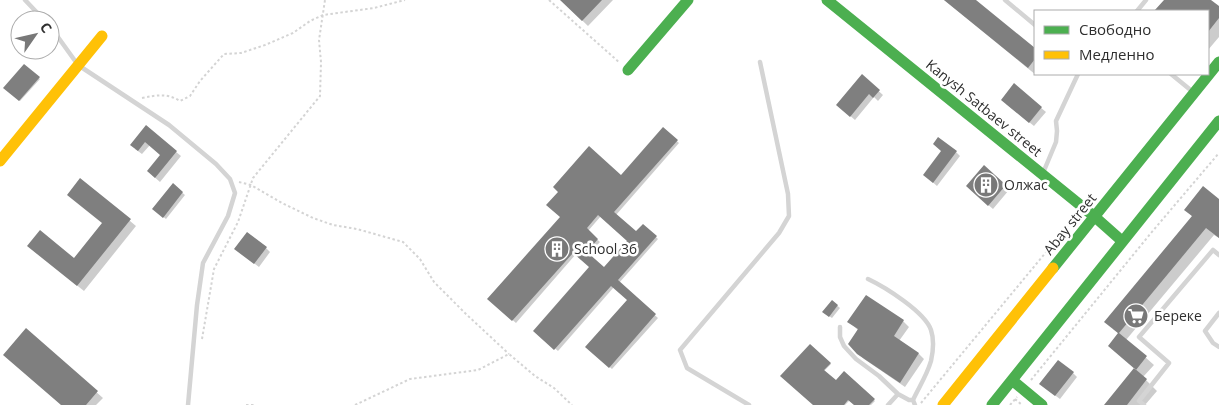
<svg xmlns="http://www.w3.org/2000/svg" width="1219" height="405" font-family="'Open Sans',sans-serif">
	<rect width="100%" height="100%" fill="#fff"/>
	<path fill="#0003" fill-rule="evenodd" d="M561,0H613L588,26Z
		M944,0H974L1035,50V74H1038L1036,75Z
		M1165,0H1210L1219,8V37L1208,50V11H1156Z
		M24,65L40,79L20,101L5,88Z
		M862,76L883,95L878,101L874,97L855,120L841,108Z
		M1014,85L1046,112L1034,126L1006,104Z
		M146,127L181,156L160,182L152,175L162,155L150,145L142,154L135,149Z
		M663,129L679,143L616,215L636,233L643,225L658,239L619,283L658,318L612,369L587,347L628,300L614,287L558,351L535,331L591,267L576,254L516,323L489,299L621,176ZM601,216L629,241L604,269L588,255L600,242L588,231Z
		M956,152L960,156L937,186L929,179Z
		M984,167L1009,190L993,209L971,190Z
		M81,180L136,226L84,291L34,251L74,259L103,223Z
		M173,185L185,195L166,219L156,211Z
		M1219,200V238L1214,235L1126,340L1154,365L1143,377L1157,391L1145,405H1106L1135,369L1119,334L1113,329L1193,217L1186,210Z
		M266,248L270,252L259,267L240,253Z
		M832,301L840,308L832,318L826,314Z
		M903,321L909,327L899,341L919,354L924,359L905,387L864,359L849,344L858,330L849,322Z
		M26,330L103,398L96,405H62Z
		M810,345L831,364L824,371L836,382L844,373L875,401L871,405H856L850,400L845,405H814Z
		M1073,373L1077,377L1060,399L1045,388Z"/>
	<path fill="#7f7f7f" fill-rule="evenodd" d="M560,0H602L582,21Z
		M944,0H976L1035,48V59L1028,68Z
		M1164,0H1211L1219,6V18L1208,32V11H1154Z
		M24,64L40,77L19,101L3,88Z
		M862,74L880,90L873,98L869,94L850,117L836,105Z
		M1014,83L1042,107L1029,123L1001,100Z
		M146,125L177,151L155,178L147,171L160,155L145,142L138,151L130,145Z
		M663,127L678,140L614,212L636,231L643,224L657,236L618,280L656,314L609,368L585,347L627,300L611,286L554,350L533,331L589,267L573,253L512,321L487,299L560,217L546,205L558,192L553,187L589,146L621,175ZM598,215L627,241L604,267L587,252L598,239L587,228Z
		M938,137L957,151L933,183L923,175L941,151L933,144Z
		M984,165L1006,185L988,206L966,186Z
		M80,178L131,219L77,286L27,246L40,230L74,258L102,223L67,195Z
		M173,183L183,192L163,218L152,209Z
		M1203,186L1219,199V238L1206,228L1119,333L1147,356L1136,370L1108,346L1118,333L1104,322L1192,216L1184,210Z
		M247,232L267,247L254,264L234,249Z
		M866,295L904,320L894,336L919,353L900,383L857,354L848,344L858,329L847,322Z
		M832,300L838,305L829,317L822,312Z
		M26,328L98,391L86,405H61L3,355Z
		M810,344L831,363L824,370L836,380L844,371L875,399L869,405H854L848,400L844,405H813L780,376Z
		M1058,360L1074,372L1055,396L1039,384Z
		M1134,368L1147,379L1127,405H1104Z"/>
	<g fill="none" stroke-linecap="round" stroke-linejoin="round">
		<path stroke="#d4d4d4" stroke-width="2" stroke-dasharray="2.5 2.5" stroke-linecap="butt" d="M549,0L620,63
			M142,98C157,95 167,93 180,101L190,96L200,81L224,54L241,53L265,45L293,33L310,21L323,15L374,8L405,0
			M239,182L251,185L282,203L313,218L333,225L357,229L403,242L420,259L434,282L466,314L509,354
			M202,339L214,269L238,222L253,178L320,96L321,62L319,40L325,0
			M1031,380L1151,233L1219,153
			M1015,399L1022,405
			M921,403L1076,216
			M246,405H255
			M355,405L410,379L478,370L509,354L535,376L554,388L572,405
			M1010,405L1017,397"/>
		<path stroke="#d4d4d4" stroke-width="4.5" d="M25,0L44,20
			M1005,0L1035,25
			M1137,11L1146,0
			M50,26L78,65L169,125L216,164L230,179L235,193L228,216L203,263L197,305L188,405
			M1171,74L1193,92
			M1043,173L1056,142L1057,131L1056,121L1078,74
			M868,279C885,287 925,312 931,330C934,339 933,352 931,361C927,375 919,387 913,400L915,405
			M1219,313L1205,331L1213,343L1219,347
			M840,327V337L844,346L856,359L879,376L898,394L909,400H913
			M749,405L687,368L680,350L779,233L789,216L788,194L760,62
			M888,405L898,394
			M1144,405L1139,401L1169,363L1139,337L1213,250L1219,255"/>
		<path stroke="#4caf50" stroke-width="11" d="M827,0L1095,217L1122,241
			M628,70L688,0
			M1053,268L1219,62
			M1012,380L1042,405
			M992,405L1219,121"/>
		<path stroke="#ffc107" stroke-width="11" d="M0,161L102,36
			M943,405L1053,268"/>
	</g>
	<defs>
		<symbol id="building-disc" viewBox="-11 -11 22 22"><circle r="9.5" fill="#787878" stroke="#fff"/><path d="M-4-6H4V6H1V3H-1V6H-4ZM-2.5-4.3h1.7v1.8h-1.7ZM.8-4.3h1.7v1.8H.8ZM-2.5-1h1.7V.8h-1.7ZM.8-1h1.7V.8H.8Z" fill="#fff"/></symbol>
		<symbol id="supermarket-disc" viewBox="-11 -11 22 22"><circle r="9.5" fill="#787878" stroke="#fff"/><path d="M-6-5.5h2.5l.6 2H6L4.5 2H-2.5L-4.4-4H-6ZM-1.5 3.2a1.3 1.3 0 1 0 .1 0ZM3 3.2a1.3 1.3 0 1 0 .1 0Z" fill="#fff"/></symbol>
	</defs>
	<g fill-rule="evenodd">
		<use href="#building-disc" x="972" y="171" width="28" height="28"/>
		<use href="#building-disc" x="543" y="235" width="28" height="28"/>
		<use href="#supermarket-disc" x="1122" y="302" width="28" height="28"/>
	</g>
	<g text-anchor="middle" stroke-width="5" stroke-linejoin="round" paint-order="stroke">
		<g font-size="14" fill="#2f2f2f" stroke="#fff">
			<text transform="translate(984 108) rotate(39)" y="5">Kanysh Satbaev street</text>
			<text transform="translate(1070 224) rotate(-51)" y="5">Abay street</text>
		</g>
		<g font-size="14" fill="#2f2f2f" stroke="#fff" text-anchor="start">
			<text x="1004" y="190">Олжас</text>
			<text x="574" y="254">School 36</text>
			<text x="1154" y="321">Береке</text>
		</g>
	</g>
	<rect x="1034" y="10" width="175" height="65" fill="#ffffff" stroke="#acacac"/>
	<rect x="1044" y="26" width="25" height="8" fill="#4caf50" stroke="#acacac"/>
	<text x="1079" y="35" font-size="15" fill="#2f2f2f">Свободно</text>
	<rect x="1044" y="51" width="25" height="8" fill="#ffc107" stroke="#acacac"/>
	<text x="1079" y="60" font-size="15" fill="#2f2f2f">Медленно</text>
	<g transform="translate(35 35) rotate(56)"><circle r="24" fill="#ffffff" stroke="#acacac"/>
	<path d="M0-4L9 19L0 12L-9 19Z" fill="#787878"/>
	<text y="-8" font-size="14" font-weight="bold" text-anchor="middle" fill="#2f2f2f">С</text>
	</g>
</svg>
